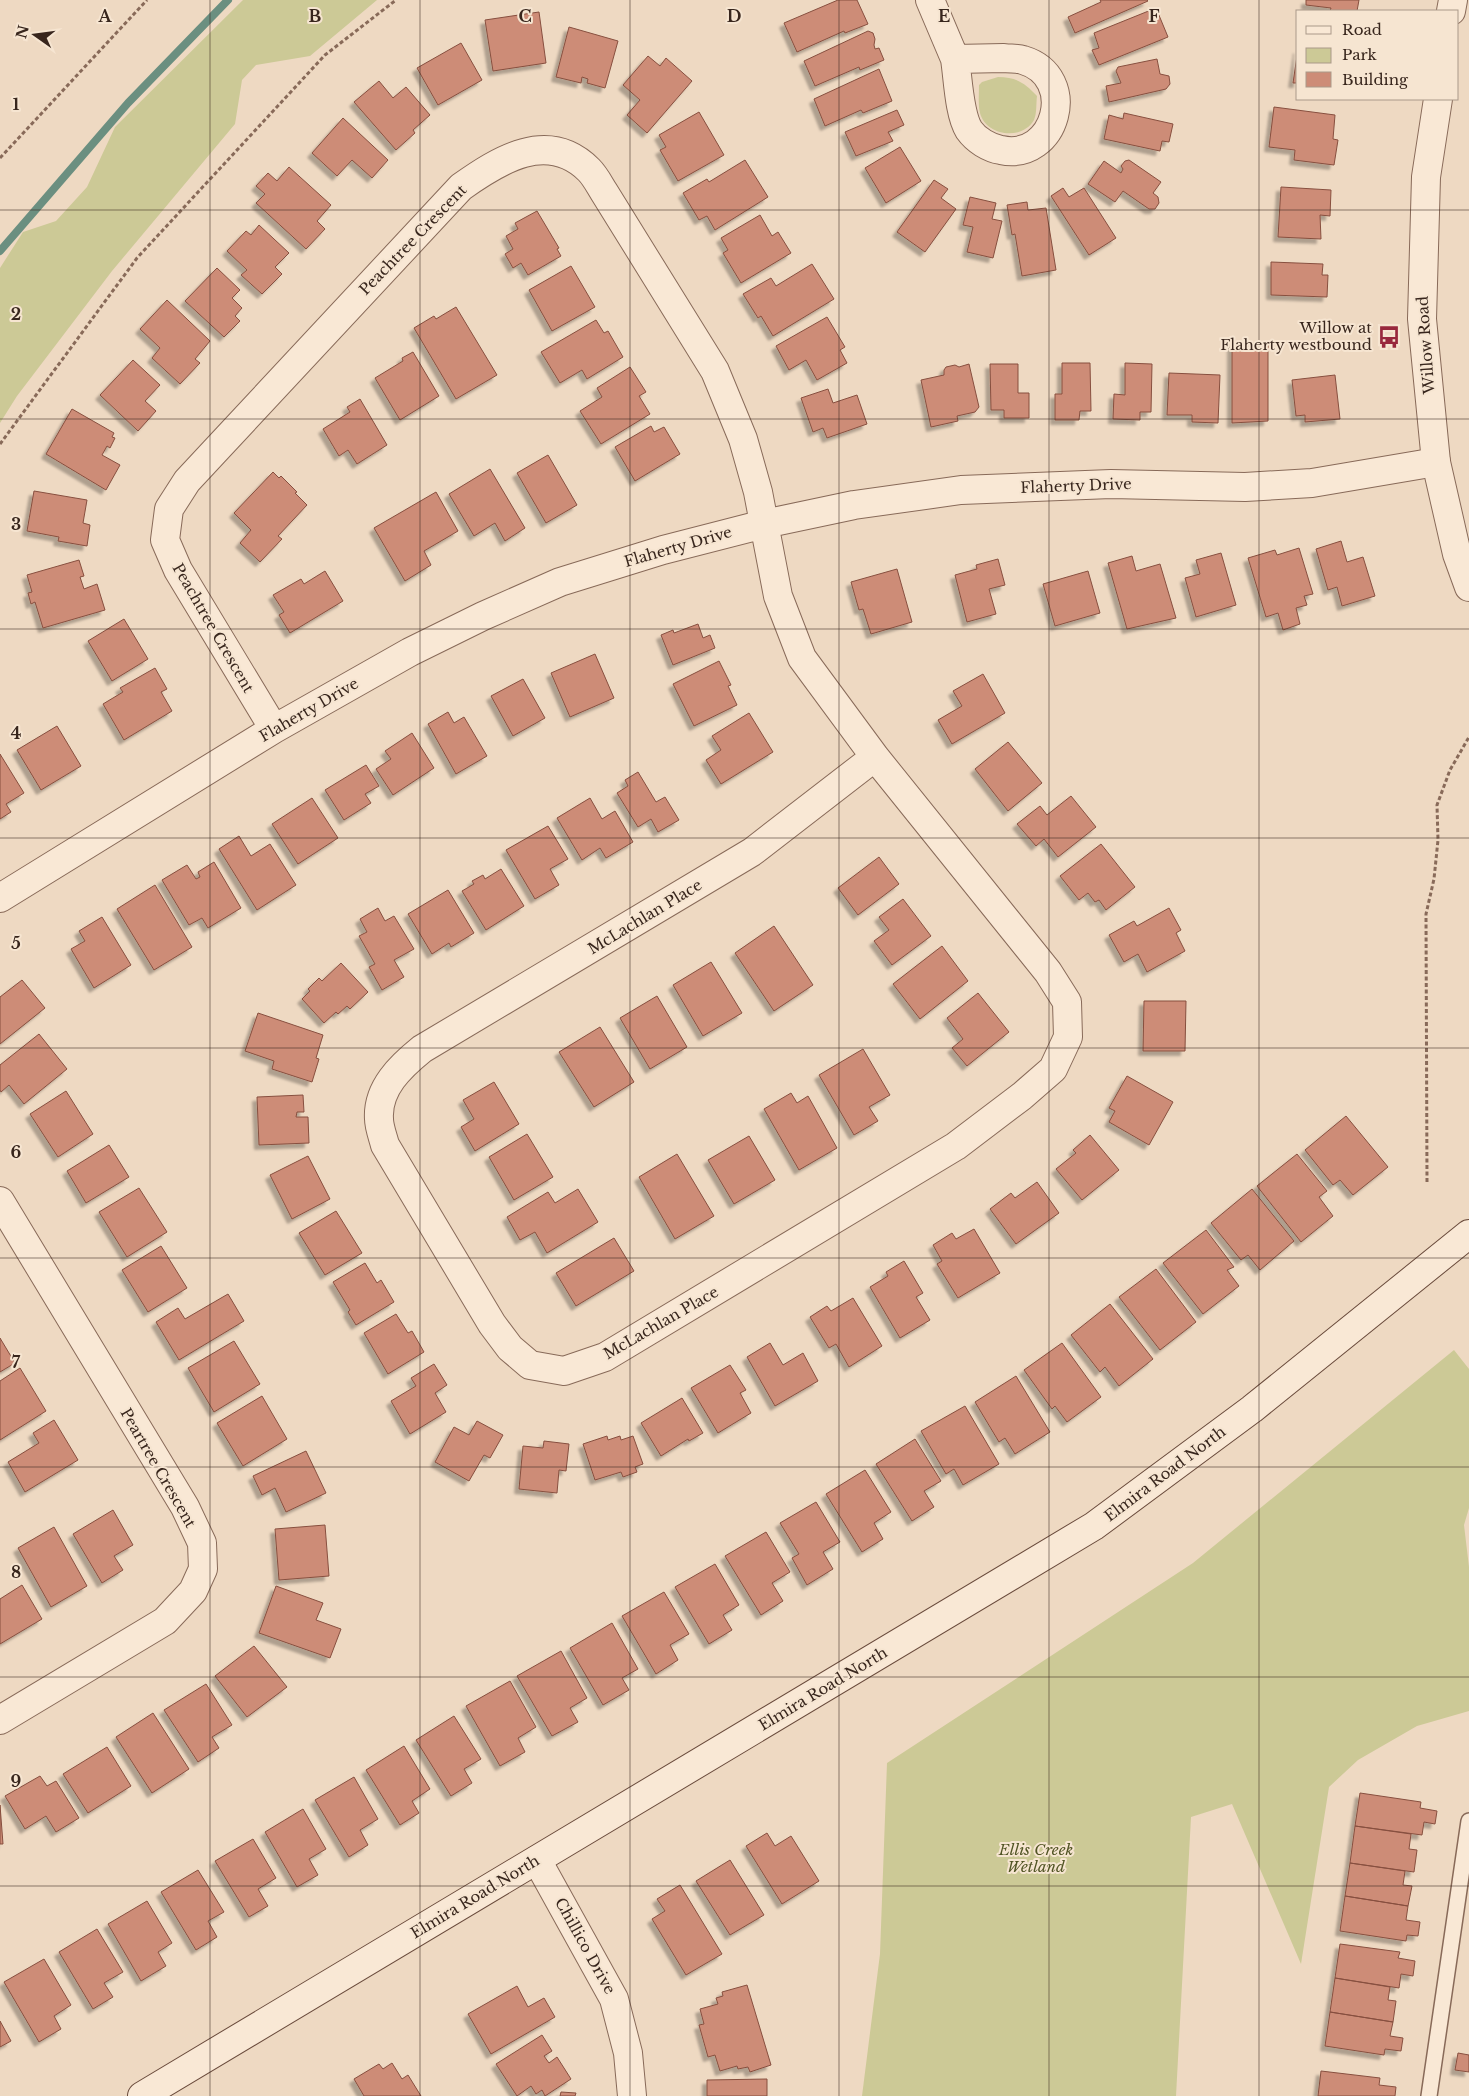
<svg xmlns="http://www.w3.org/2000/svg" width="1469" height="2096" font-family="'Libre Baskerville',serif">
	<defs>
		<filter id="shadow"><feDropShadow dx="-4.5" dy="4.5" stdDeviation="1" flood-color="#0004"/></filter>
	</defs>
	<rect width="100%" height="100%" fill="#eed9c2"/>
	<path fill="#ccc996" d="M243,0H377L310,56L256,65L242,80L235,124L112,271L17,396L0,423V268L23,232L56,221L87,187L115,127Z
		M998,77C1016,77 1025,83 1037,96C1036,104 1037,113 1034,120C1022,141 986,136 980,113C978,105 979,94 979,85L982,82Z
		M1454,1350L1469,1369V1508L1464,1525L1469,1567V1711L1417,1726L1358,1760L1329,1787L1301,1964L1232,1804L1191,1817L1176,2096H862L880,1954L887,1763L1193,1563Z"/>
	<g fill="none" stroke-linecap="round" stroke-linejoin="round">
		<path stroke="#6b8f80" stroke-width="8" d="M0,251L128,103L228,0"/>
	</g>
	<path fill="#cd8c77" stroke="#874f3f" filter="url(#shadow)" d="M838,0H857L868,24L845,33L844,31L797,52L784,23Z
		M1100,0H1147L1148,1L1075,33L1068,17L1101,2Z
		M1306,0H1359L1357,11H1330L1331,8L1306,5Z
		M1156,8L1168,37L1099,65L1092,50L1099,48L1094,33Z
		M539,12L546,63L493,71L485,20Z
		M569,27L618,41L605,88L587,83L588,79L582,77L581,83L556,77Z
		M868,31L873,33L875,39L874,45L875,49L879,48L884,60L860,70L859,67L815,86L804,61Z
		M461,43L482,80L438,105L417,68Z
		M1298,49V83H1293Z
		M648,56L660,66L666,58L692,81L647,133L627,115L640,100L623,85Z
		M1157,59L1160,74L1169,76L1170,84L1166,89L1109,102L1106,86L1121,83L1116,71L1118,67Z
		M879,69L892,101L863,113L861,110L825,126L814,99Z
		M379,81L393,98L406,87L430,115L413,130L415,133L396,150L354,102Z
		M1274,107L1335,115L1333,139L1338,140L1334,165L1294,160L1295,150L1269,147Z
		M897,110L904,125L888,132L893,141L856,156L845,132Z
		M699,112L724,155L678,181L660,150L666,147L659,135Z
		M1124,113L1173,124L1169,142L1162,141L1160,151L1104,139L1109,115L1123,119Z
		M343,118L388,160L372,178L352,160L337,176L312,153Z
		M900,147L921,181L886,203L865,168Z
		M745,160L768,197L715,230L707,216L699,220L683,193L707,179L709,182Z
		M1129,160L1161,182L1153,193L1158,197L1159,203L1155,209H1149L1123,191L1115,202L1088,184L1104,161L1121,173L1123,169L1121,166L1125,161Z
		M289,167L331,205L317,221L325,229L306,249L256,203L265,194L256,186L268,173L277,181Z
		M934,180L948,189L941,198L956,209L925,252L897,232Z
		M1281,187L1331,190L1330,216L1320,215L1321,239L1278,237Z
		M1063,188L1069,197L1084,188L1116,238L1089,255L1051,196Z
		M970,197L996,203L992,219L1002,221L993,258L967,252L973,227L963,225Z
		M1027,202L1028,210L1046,208L1056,270L1022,276L1015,234L1012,235L1007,205Z
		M537,211L559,248L557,249L561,256L528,275L521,263L513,268L505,254L513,249L506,236L518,229L515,223Z
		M760,215L772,236L778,232L791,253L741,283L723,253L728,250L721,238Z
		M259,225L289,253L275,267L282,274L262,294L241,275L247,270L227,251L246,231L251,235Z
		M1271,262L1323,264L1322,275H1328L1327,297L1271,295Z
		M812,264L834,299L773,336L761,316L758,318L743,294L771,278L776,286Z
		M571,266L595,307L552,331L529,290Z
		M217,268L240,290L232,298L242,308L235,316L240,321L224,337L185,301Z
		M167,300L210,341L195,359L200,363L180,384L152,358L160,348L140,329Z
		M456,307L497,375L456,399L414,328L434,316L436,319Z
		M827,317L845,347L840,350L847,363L817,380L806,360L789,370L776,346Z
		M596,320L604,333L608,331L623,357L587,379L582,370L560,383L541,352Z
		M1232,343H1268V421L1232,423Z
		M413,352L439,396L400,420L375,378L403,361L402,358Z
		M133,360L160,385L145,401L156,411L138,431L100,395Z
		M1062,363H1090L1091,411H1080L1079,420H1055V394H1062Z
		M1125,363L1152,364L1151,412H1140V420L1113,419L1114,394L1125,395Z
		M969,364L979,407L975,412L957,416L958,421L931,427L921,380L944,375V370L946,367L955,365L959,367Z
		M990,364H1018V393H1029V418H1004V410H991Z
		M630,367L646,392L639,396L650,414L601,444L580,411L602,397L597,388Z
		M1169,373L1220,375L1218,423L1192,422V415H1167Z
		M1335,375L1340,419L1305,422V415L1296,416L1292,380Z
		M828,389L833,403L857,395L867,424L827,438L823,428L813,432L801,398Z
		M360,399L387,445L357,464L348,450L339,456L323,429L350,412L347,407Z
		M72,409L114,433L112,437L115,438L110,448L107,446L102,455L120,465L106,490L46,454Z
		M651,426L654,432L664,427L680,454L635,481L615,447Z
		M548,455L577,505L546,523L517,473Z
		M490,469L525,528L505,541L495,523L474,536L449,494Z
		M273,472L279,478L281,476L297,492L295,493L307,505L278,536L282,539L260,562L240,543L251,530L234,513Z
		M34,491L87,500L83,523L90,525L87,546L58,541L59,537L27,531Z
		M436,492L458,531L424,551L431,565L405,581L374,528Z
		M1341,541L1347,562L1363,557L1375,596L1342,606L1337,587L1328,590L1316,549Z
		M1299,548L1313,594L1304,596L1307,605L1296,608L1300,624L1283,630L1278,613L1266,617L1248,558L1275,550L1277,555Z
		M1221,553L1236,605L1196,617L1185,578L1200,574L1196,560Z
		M1132,556L1136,571L1160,564L1176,618L1127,629L1108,563Z
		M998,559L1005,585L989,589L996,614L967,622L955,575L977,569L976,565Z
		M79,560L84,576L80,577L84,589L97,584L105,610L43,628L35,602L31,604L28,593L32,592L27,575Z
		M897,569L912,622L871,634L863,609L859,610L851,582Z
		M325,571L343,601L290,633L279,615L284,612L273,595L301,579L304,584Z
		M1088,571L1100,613L1055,626L1043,584Z
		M124,619L148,659L112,681L88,641Z
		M698,624L703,638L710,635L715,648L673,665L661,635L673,630L674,633Z
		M595,654L614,698L570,717L551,673Z
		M719,661L731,685L728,686L737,705L694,726L673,684Z
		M155,668L167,689L161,692L172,711L124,740L103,704L123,692L120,688Z
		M983,674L1005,713L952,744L938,720L962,706L953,691Z
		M523,679L545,718L513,736L491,696Z
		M448,712L454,723L464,717L487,756L456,774L428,724Z
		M749,713L773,752L721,784L706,760L721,750L712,736Z
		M57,726L81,766L41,790L17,750Z
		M412,733L434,768L393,795L376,769L391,759L385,751Z
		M1008,742L1042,783L1008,811L975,769Z
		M0,754L24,793L6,804L11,812L0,819Z
		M366,765L379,786L365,794L371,803L344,820L325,790Z
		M638,772L656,802L665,797L679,820L658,832L651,819L638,827L617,793L628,786L625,780Z
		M1071,796L1096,827L1058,857L1044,839L1036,846L1017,824L1040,806L1047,815Z
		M312,798L338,838L298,864L272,824Z
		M590,798L602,819L615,811L633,842L606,858L600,848L582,860L557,818Z
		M548,826L568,859L550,869L559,885L535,899L506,850Z
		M239,836L251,856L270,844L296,885L257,910L219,849Z
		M1101,844L1135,887L1106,910L1099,900L1095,902L1088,893L1079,900L1060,876Z
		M879,857L899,884L858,915L838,888Z
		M214,862L241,908L208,928L202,918L189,925L162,880L187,865L196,879L200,877L198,872Z
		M501,869L524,906L486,930L462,891L474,884L472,881L483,875L485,879Z
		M155,885L192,947L154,970L117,909Z
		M448,890L474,933L451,947L449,943L432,954L408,914Z
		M903,899L931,936L892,965L874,941L889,930L879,917Z
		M378,908L385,921L394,916L414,949L394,960L404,977L382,990L369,967L375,964L359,936L367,932L360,919Z
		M1169,908L1181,930L1176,933L1185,951L1147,972L1138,954L1124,962L1109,935L1134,921L1137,926Z
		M102,917L131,965L94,988L71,949L85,941L79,931Z
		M774,926L813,985L774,1011L735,953Z
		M942,946L968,981L920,1019L893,984Z
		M711,962L742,1013L703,1036L673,985Z
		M341,963L368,992L350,1009L347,1006L338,1014L336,1012L324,1023L302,999L310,991L308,989L319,978L322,981Z
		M22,980L45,1008L0,1044V997Z
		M978,993L1009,1032L967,1066L952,1048L963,1039L947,1018Z
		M657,996L687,1047L650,1069L620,1018Z
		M1144,1001H1186L1185,1051H1143Z
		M258,1013L323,1035L316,1058L319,1059L312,1082L272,1069L274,1061L245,1051Z
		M600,1027L634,1082L594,1107L559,1052Z
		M39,1034L67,1069L24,1104L9,1085L1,1092L0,1090V1065Z
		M863,1049L890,1095L869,1107L878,1121L854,1135L819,1075Z
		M1127,1076L1173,1102L1149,1145L1109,1122L1115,1111L1109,1108Z
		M494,1082L519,1124L475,1151L461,1127L474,1119L463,1100Z
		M66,1091L93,1134L58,1157L30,1114Z
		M791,1093L797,1103L808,1096L837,1148L799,1170L764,1109Z
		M303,1095L304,1112H297L296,1117H308L309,1143L259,1145L257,1097Z
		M1346,1116L1388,1167L1353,1195L1340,1180L1333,1185L1305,1150Z
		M527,1134L553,1177L514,1200L489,1157Z
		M1090,1135L1119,1170L1082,1200L1056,1169L1076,1153L1073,1150Z
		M749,1136L775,1180L734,1204L708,1160Z
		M109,1145L129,1177L86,1203L67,1171Z
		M677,1154L714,1216L675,1239L639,1177Z
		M1297,1154L1327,1191L1319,1197L1333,1216L1301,1242L1257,1186Z
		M308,1156L330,1199L292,1219L270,1175Z
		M1037,1182L1059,1213L1016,1244L990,1209L1011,1193L1015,1198Z
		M139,1188L167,1232L127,1257L99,1212Z
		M578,1189L598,1222L547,1253L535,1232L520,1240L507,1217L548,1192L555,1203Z
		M1252,1189L1294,1241L1260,1270L1248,1255L1241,1260L1211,1223Z
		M336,1211L362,1253L325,1275L299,1233Z
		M974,1229L1000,1273L958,1298L937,1264L942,1261L933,1245L952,1233L956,1239Z
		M1206,1230L1234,1267L1227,1270L1239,1286L1203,1314L1163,1263Z
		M614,1238L634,1271L576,1306L556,1273Z
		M161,1246L187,1288L148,1312L122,1270Z
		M904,1261L923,1293L916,1297L930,1320L900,1338L870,1287L888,1276L886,1272Z
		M365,1263L377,1283L381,1280L394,1302L356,1325L348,1312L350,1310L333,1282Z
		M1156,1269L1196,1322L1160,1350L1119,1297Z
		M228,1294L244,1321L179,1360L156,1322L178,1308L185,1319Z
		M853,1298L882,1346L849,1367L836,1344L829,1348L810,1317L827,1306L831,1311Z
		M1110,1304L1153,1359L1119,1386L1105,1367L1100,1372L1071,1335Z
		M396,1314L408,1333L412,1331L424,1352L388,1374L364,1333Z
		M0,1338L15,1363L0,1372Z
		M234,1341L260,1384L214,1412L188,1368Z
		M770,1343L783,1365L803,1353L818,1381L775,1406L747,1357Z
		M1062,1343L1101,1397L1067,1422L1055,1406L1052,1409L1024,1370Z
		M434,1364L447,1385L435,1393L446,1412L410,1434L391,1401L416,1386L411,1378Z
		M730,1365L746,1390L740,1393L751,1413L718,1433L691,1388Z
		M20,1368L46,1411L0,1440V1381Z
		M1016,1376L1050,1432L1015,1454L1005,1438L999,1442L975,1402Z
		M262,1396L287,1439L243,1466L217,1423Z
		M682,1398L703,1433L689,1441L688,1439L661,1456L641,1423Z
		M965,1406L999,1464L963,1485L954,1469L946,1474L921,1431Z
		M54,1420L78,1460L25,1492L8,1462L39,1443L33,1433Z
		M477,1421L503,1435L490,1458L484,1455L469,1481L435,1462L454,1427L469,1435Z
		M607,1436L608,1440L620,1436L621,1440L633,1436L643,1464L635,1467L637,1472L623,1477L621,1472L595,1480L583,1444Z
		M915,1439L941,1481L924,1491L934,1507L912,1521L876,1464Z
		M544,1441L569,1444L566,1471L559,1470L557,1493L519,1489L523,1446L543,1448Z
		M306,1451L326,1493L286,1512L275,1488L262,1495L253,1476Z
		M865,1470L891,1512L874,1523L883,1539L862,1552L826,1494Z
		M816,1502L840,1542L823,1552L833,1569L807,1585L792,1558L799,1554L780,1523Z
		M113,1510L133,1545L114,1556L123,1570L102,1583L73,1534Z
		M325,1525L329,1576L279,1580L275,1529Z
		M54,1527L87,1586L51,1607L18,1548Z
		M766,1532L790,1572L772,1583L783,1601L761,1615L725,1556Z
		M715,1564L739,1605L723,1615L732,1630L709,1644L675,1587Z
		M22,1585L42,1619L0,1644V1599Z
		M276,1586L323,1603L316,1620L341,1629L330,1658L259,1633Z
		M664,1592L689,1634L670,1645L678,1660L656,1674L622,1616Z
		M612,1623L638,1669L622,1678L629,1690L603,1705L570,1648Z
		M254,1646L287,1687L247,1717L215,1676Z
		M561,1651L587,1698L570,1708L578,1722L552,1736L517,1676Z
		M510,1681L536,1727L518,1738L525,1752L500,1766L466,1706Z
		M206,1684L232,1725L212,1737L219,1748L198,1762L164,1710Z
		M153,1713L189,1769L152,1793L116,1737Z
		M454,1716L481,1759L464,1769L472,1783L451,1796L416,1740Z
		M404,1746L430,1789L412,1801L419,1813L400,1825L366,1770Z
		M107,1747L131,1786L88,1813L63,1774Z
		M40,1776L47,1786L56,1781L79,1818L56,1832L46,1816L25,1829L5,1796Z
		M354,1777L378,1819L360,1830L368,1845L349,1857L315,1800Z
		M1360,1793L1421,1802L1420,1808L1437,1811L1435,1824L1424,1822L1422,1835L1355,1826Z
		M0,1805L3,1844H0Z
		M303,1809L326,1849L309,1859L318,1875L297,1887L265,1832Z
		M1355,1826L1411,1834L1409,1849L1417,1850L1414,1872L1350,1863Z
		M767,1833L775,1846L791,1836L819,1881L782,1904L746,1846Z
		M253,1839L276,1878L258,1889L268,1906L249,1917L215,1861Z
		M730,1860L764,1915L730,1935L696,1881Z
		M1350,1863L1405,1871L1403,1885L1412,1886L1408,1906L1345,1896Z
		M198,1870L224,1912L208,1921L217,1937L196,1950L161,1892Z
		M680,1885L722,1954L686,1975L652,1919L665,1911L657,1899Z
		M1345,1896L1408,1906L1406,1920L1420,1922L1418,1936L1407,1935L1406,1941L1340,1931Z
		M147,1901L172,1943L158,1952L166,1966L141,1981L108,1924Z
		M97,1929L123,1972L104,1983L113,1997L93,2009L59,1952Z
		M1340,1944L1400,1952L1398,1958L1415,1961L1413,1976L1401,1974L1399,1988L1335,1978Z
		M44,1959L71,2005L54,2016L61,2029L39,2042L4,1982Z
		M1335,1978L1390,1987L1388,2000L1396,2001L1393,2022L1330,2012Z
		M747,1985L771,2065L750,2072L748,2067L738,2069L737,2066L720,2071L715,2055L708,2057L699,2025L704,2024L700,2009L718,2004L716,1998L723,1996L722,1992Z
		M517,1986L528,2007L544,1998L555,2017L491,2054L468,2014Z
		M1330,2012L1393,2022L1390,2036L1403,2038L1401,2051L1385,2049L1384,2055L1325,2046Z
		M0,2021L11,2041L0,2047Z
		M542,2035L552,2051L544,2056L549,2063L557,2057L571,2079L545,2096L542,2090L536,2094L531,2086L517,2096L496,2064Z
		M1458,2053L1469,2055V2072L1455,2070Z
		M392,2063L402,2079L408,2075L421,2096H364L354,2079L379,2064L383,2069Z
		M1321,2071L1380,2078L1379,2085L1396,2087L1395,2096H1318Z
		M767,2079V2096H707V2080Z
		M561,2092L576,2093L575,2096H560Z"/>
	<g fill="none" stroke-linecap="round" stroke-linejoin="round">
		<defs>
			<path id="service" d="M1429,2096L1469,1821"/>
			<path id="minor" d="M930,0L955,59
				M1004,58C1010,59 1017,58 1023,60C1080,77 1056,162 1001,150C989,148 976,140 969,130C959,114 958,78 955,59Z
				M274,729L178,570L165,540L169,509L187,481L214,452L461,187C499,160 548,129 589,170C595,176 599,184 604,192L715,371L743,439L758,492L778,596L802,658L875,757L1048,972L1067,1002L1068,1037L1053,1069L1022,1096L956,1146L605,1357L564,1371L530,1365L510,1348L492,1324L385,1145C383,1137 379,1127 379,1119C377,1088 401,1066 422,1049L752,852L875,757
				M0,898L274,729L410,652L483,616L560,582L663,550L764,524L854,505L961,490L1111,484L1245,487L1312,483L1436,462
				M0,1201L185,1507L202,1543L203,1569L193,1591L165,1621L0,1720
				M537,1860L614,1999L628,2053L632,2096"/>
			<path id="tertiary" d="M1451,11L1453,0
				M1438,99L1426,177L1422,319L1436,462L1457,554L1469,587"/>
			<path id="secondary" d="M142,2096L1094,1526L1252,1409L1469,1234"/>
		</defs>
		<use href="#service" stroke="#886a59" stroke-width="18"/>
		<use href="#minor" stroke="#886a59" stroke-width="30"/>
		<use href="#tertiary" stroke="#886a59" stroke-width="30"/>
		<use href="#secondary" stroke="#6a4b3c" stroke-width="30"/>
		<path stroke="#886a59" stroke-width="3" stroke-dasharray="4 2.5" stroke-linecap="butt" d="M0,158L147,0
			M0,444L137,258L325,55L396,0
			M1427,1182L1426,914L1434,879L1438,840L1437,805L1450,770L1469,737"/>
		<use href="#service" stroke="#f9e8d5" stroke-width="15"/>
		<use href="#minor" stroke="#f9e8d5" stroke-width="28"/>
		<use href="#tertiary" stroke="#f9e8d5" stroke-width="28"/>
		<use href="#secondary" stroke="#f9e8d5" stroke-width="28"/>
	</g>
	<path fill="none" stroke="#38261d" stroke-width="1" stroke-opacity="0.55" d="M210,0V2096M420,0V2096M630,0V2096M839,0V2096M1049,0V2096M1259,0V2096M0,210H1469M0,419H1469M0,629H1469M0,838H1469M0,1048H1469M0,1258H1469M0,1467H1469M0,1677H1469M0,1886H1469"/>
	<defs>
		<symbol id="bus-bare" viewBox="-9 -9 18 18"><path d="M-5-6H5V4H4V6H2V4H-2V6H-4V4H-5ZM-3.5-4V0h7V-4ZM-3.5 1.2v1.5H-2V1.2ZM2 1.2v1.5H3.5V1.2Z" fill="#98283d" stroke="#f6e5d1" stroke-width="2.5" paint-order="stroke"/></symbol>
	</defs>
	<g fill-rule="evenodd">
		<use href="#bus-bare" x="1373" y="321" width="32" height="32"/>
	</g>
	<g text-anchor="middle" stroke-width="4" stroke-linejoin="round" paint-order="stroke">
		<g font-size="15" fill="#38261d" stroke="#f6e5d1">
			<text transform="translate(413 240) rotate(-46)" y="5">Peachtree Crescent</text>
			<text transform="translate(1426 345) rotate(-94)" y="5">Willow Road</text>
			<text transform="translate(1076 486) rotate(-2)" y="5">Flaherty Drive</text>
			<text transform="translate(678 547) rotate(-16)" y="5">Flaherty Drive</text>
			<text transform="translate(213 628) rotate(60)" y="5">Peachtree Crescent</text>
			<text transform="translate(309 710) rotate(-30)" y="5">Flaherty Drive</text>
			<text transform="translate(645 917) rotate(-31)" y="5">McLachlan Place</text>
			<text transform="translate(661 1323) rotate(-30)" y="5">McLachlan Place</text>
			<text transform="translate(158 1468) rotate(60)" y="5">Peartree Crescent</text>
			<text transform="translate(1165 1474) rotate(-37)" y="5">Elmira Road North</text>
			<text transform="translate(823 1689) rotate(-31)" y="5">Elmira Road North</text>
			<text transform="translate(475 1897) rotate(-31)" y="5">Elmira Road North</text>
			<text transform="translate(585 1946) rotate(61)" y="5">Chillico Drive</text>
		</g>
		<g font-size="15" fill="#38261d" stroke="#f6e5d1" text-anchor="end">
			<text x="1372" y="333">Willow at<tspan x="1372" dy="17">Flaherty westbound</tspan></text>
		</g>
		<g font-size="15" font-style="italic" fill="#515424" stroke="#f6e5d1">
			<text x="1036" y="1855">Ellis Creek<tspan x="1036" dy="17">Wetland</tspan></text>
		</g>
	</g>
	<g font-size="16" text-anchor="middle" font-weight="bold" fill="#38261d" stroke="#f6e5d1" stroke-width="4" stroke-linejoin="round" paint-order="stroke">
		<text x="105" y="22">A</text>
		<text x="315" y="22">B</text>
		<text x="525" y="22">C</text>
		<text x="734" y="22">D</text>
		<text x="944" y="22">E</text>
		<text x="1154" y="22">F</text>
		<text x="16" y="110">1</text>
		<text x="16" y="320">2</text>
		<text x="16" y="530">3</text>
		<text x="16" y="739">4</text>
		<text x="16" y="949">5</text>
		<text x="16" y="1158">6</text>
		<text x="16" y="1368">7</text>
		<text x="16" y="1578">8</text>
		<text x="16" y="1787">9</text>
	</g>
	<rect x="1296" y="10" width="162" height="90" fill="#f6e5d1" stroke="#aa9989"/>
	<rect x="1306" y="26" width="25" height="8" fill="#f9e8d5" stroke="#aa9989"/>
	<text x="1342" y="35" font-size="15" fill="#38261d">Road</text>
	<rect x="1306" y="48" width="25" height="15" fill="#ccc996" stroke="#aa9989"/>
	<text x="1342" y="60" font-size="15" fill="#38261d">Park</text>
	<rect x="1306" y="72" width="25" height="15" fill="#cd8c77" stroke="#aa9989"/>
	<text x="1342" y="85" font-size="15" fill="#38261d">Building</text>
	<g transform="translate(35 35) rotate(284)" stroke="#f6e5d1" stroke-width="4" paint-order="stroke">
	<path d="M0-4L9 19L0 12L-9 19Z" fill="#38261d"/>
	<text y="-8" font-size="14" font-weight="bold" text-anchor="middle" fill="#38261d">N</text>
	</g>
</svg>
